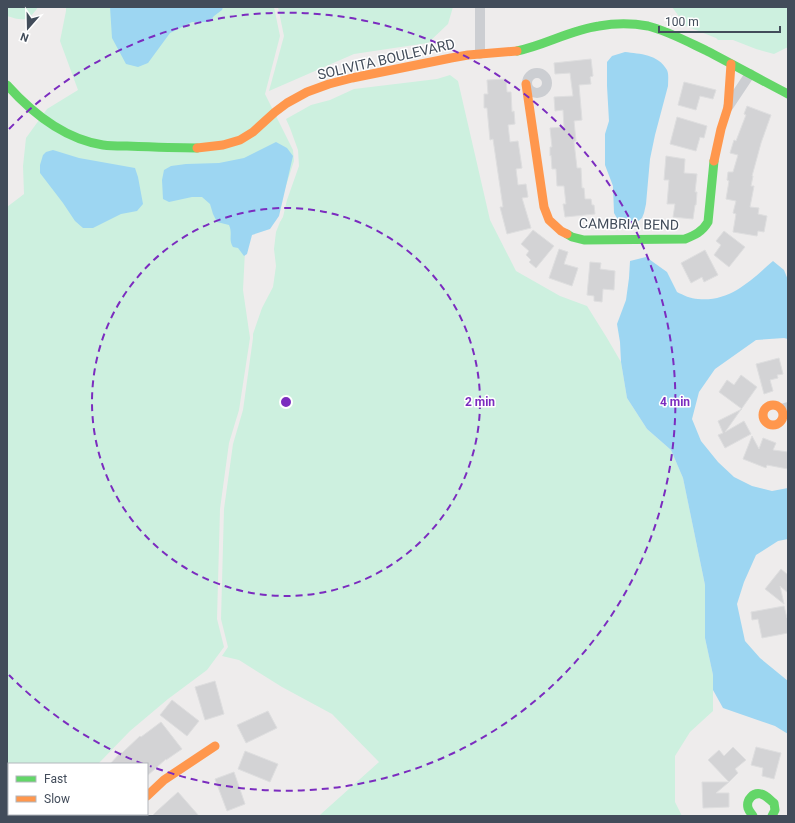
<svg xmlns="http://www.w3.org/2000/svg" width="795" height="823" font-family="Roboto,sans-serif">
	<rect width="100%" height="100%" fill="#eeecec"/>
	<path fill="#cdf0df" d="M7,7H38C28,22 23,21 7,16Z
		M66,7H274L280,36L265,94L293,150L294,161L278,210L246,231L243,290L250,338L239,410L229,443L220,509L217,619L224,647L207,670L168,699L130,731L98,764H9V814H54L51,816H7V207L24,194L23,166L26,138L47,109L78,90L60,41L66,11Z
		M278,7H453L448,24L428,43L394,48L354,54L269,91L284,36Z
		M672,7H788V47L774,54L756,49L733,40H718L716,38L686,26Z
		M450,75L458,81L490,220L516,271L560,296L587,306L607,338L621,362L627,398L647,429L671,450L683,478L705,585V638L713,675V711L690,732L675,756V802L682,816H319L321,814L379,762L332,714L282,687L239,660L222,656L228,647L221,619L224,509L233,444L243,410L253,338V334L262,308L273,287L276,266L274,249L276,232L280,222L283,217L287,200L299,166L298,150L290,128L286,119L311,105L330,100L354,89L437,79Z"/>
	<path fill="#9dd6f2" d="M110,7H223L222,10L214,16L209,22H192L170,33L148,63L138,67L126,64L112,38Z
		M625,52C640,54 658,54 667,70C669,74 668,81 668,86L655,135L650,159L646,204L644,213L642,218L637,222L627,224L618,220L614,213L613,186L605,165V134L609,121L607,86V62L612,56Z
		M276,142L287,148L293,156L279,216L270,229L252,235L247,254L244,256L238,248L233,247C228,239 233,234 229,225L217,222L213,214L210,204L202,197H192L169,202L163,199L162,180L164,170L171,166L186,164L219,163L244,158Z
		M53,150L79,158L135,168L138,177L143,204L137,211L121,214L93,228H83L75,221L63,203L40,173V165L43,155L46,152Z
		M646,257L667,272L677,292C683,295 691,299 698,299C730,302 750,281 773,261L784,270L788,280V339L784,338L756,340L715,369L699,392L692,419L701,441L718,462L734,477L752,486L772,491L788,488V539L778,541L756,555L744,582L737,604L745,641L760,658L788,681V734L775,726L723,708L713,690V675L705,638V585L683,478L671,450L647,429L627,398L621,362L620,342L617,324L626,300L629,278L630,261Z"/>
	<path fill="#d3d3d5" stroke="#dededf" d="M591,59L593,76L590,77L591,84L579,85L582,120L574,121L576,141L574,142L577,168H581L582,188H584L585,199H591L592,205H594L595,214L565,217L563,204H566L564,186H557L556,169H552L551,155L550,156V147H552L550,128L564,127L563,110L555,111L554,97L573,96L570,73L555,74L554,63Z
		M506,79L507,92H511L512,112L514,111L515,124L508,125L510,142L518,141L522,168L516,169L518,185L526,184L528,197L522,198L531,228L507,234L500,207H503L493,139L490,140L487,108H484V94H488L487,80Z
		M684,82L716,90L713,99L700,96L696,110L678,105Z
		M747,106L771,115L761,143L752,176H753L751,186H754L750,207L759,208L758,214L767,216L764,232L758,231L757,236L733,232L736,214L733,213L736,201L726,199L729,181L727,180L728,172H733L738,155L730,153L734,140L736,141L746,115L744,114Z
		M677,117L707,126L704,138L700,137L696,151L670,144Z
		M666,156L685,159L684,173L697,174L695,192H697L696,205H695L693,219L673,217L675,204H667L669,180H664Z
		M533,230L554,246L536,268L529,262L531,260L526,255L529,251L521,244Z
		M724,231L745,247L729,267L714,255L721,245L716,241Z
		M559,249L568,252L564,264L578,268L572,286L549,278Z
		M705,250L718,275L704,282L702,277L691,283L681,263Z
		M590,262L601,263L600,269L615,271L614,290L603,289L602,302L594,301V296L587,295Z
		M779,358L783,374L777,375L778,378L770,380L773,391L764,394L756,364Z
		M741,375L757,387L725,432L744,421L751,434L725,448L718,435L723,433L718,421L742,409L719,392L727,380L734,385Z
		M752,436L759,449L763,438L776,443L773,450L788,452V469L767,465L766,468L743,459Z
		M781,569L788,575V593L780,586L784,604L765,589Z
		M784,606L787,618H788V633L762,638L758,619L752,620L751,612Z
		M215,681L224,714L205,720L195,687Z
		M172,700L199,721L187,736L160,715Z
		M268,711L277,728L246,743L237,725Z
		M161,722L182,749L166,760V759L147,776V764H110L121,752L122,753L140,736L141,737Z
		M733,747L746,760L735,769L738,773L729,782L708,760L719,750L724,756Z
		M756,747L781,753L774,779L762,776L763,768L751,765Z
		M245,751L278,764L270,782L238,769Z
		M234,772L245,804L227,811L215,779Z
		M702,782H729L716,793H729V807L703,808Z
		M178,792L199,816H152L157,811Z"/>
	<g fill="none" stroke-linecap="round" stroke-linejoin="round">
		<path stroke="#ccced2" stroke-width="10" d="M480,7V54
			M527 83a10 10 0 1 1 20 0a10 10 0 1 1-20 0Z
			M728,107L750,74
			M781,409L788,407
			M127,816L129,814"/>
		<path stroke="#63d668" stroke-width="9" d="M517,51C546,45 570,30 599,26C615,23 632,23 648,26C668,31 688,42 707,51C734,65 761,80 788,94
			M7,85C33,114 64,139 103,145C110,146 117,146 124,146C149,147 173,148 197,148
			M567,234L572,237L584,240L685,239C695,235 702,232 708,222L714,161
			M753,816C751,813 749,811 748,808C746,800 753,792 761,794C766,795 770,800 774,803L775,810L772,816"/>
		<path stroke="#ff974d" stroke-width="9" d="M526,84L544,207L549,220L561,231L567,234
			M197,148L223,145L240,140L253,132L275,112L287,103L307,92L329,84L352,78L451,58L468,55L517,51
			M714,161L721,129L728,107L731,64
			M763 415a10 10 0 1 1 20 0a10 10 0 1 1-20 0Z
			M147,796L164,780L215,746"/>
	</g>
	<g fill="none" stroke="#7b2cbf" stroke-width="2" stroke-dasharray="7 5">
		<circle cx="286" cy="402" r="194"/>
		<path d="M143 764A389 389 0 0 1 9 675M9 129A389 389 0 1 1 150 766"/>
	</g>
	<g text-anchor="middle" stroke-width="3" stroke-linejoin="round" paint-order="stroke">
		<g font-size="14" fill="#424c5a" stroke="#fff">
			<text transform="translate(386 59) rotate(-13)" y="5">SOLIVITA BOULEVARD</text>
			<text transform="translate(629 224) rotate(1)" y="5">CAMBRIA BEND</text>
		</g>
	</g>
	<circle cx="286" cy="402" r="6" fill="#7b2cbf" stroke="#fff" stroke-width="2"/>
	<g font-size="12" text-anchor="middle" font-weight="bold" fill="#7b2cbf" stroke="#fff" stroke-width="3" stroke-linejoin="round" paint-order="stroke">
		<text x="480" y="406">2 min</text>
		<text x="675" y="406">4 min</text>
	</g>
	<rect width="795" height="823" fill="none" stroke="#424c5a" stroke-width="16"/>
	<rect x="8" y="763" width="140" height="52" fill="#ffffff" stroke="#b3b7bd"/>
	<rect x="16" y="776" width="20" height="6" fill="#63d668" stroke="#b3b7bd"/>
	<text x="44" y="783" font-size="12" fill="#424c5a">Fast</text>
	<rect x="16" y="796" width="20" height="6" fill="#ff974d" stroke="#b3b7bd"/>
	<text x="44" y="803" font-size="12" fill="#424c5a">Slow</text>
	<g transform="translate(28 28) rotate(200)" stroke="#ffffff" stroke-width="3" paint-order="stroke">
	<path d="M0-3L7 15L0 10L-7 15Z" fill="#424c5a"/>
	<text y="-6" font-size="11" font-weight="bold" text-anchor="middle" fill="#424c5a">N</text>
	</g>
	<path d="M659 26v6h121v-6" fill="none" stroke="#424c5a" stroke-width="2"/>
	<text x="665" y="26" font-size="12" fill="#424c5a" stroke="#ffffff" stroke-width="3" paint-order="stroke">100 m</text>
</svg>
